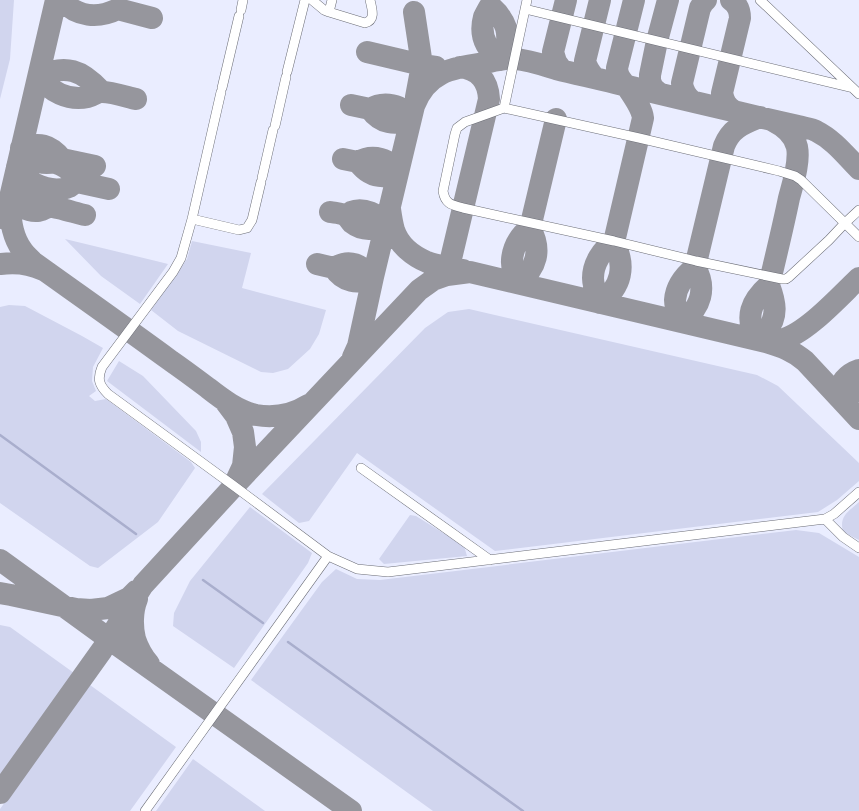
<svg xmlns="http://www.w3.org/2000/svg" width="859" height="811" font-family="Rubik,sans-serif">
	<rect width="100%" height="100%" fill="#f5f6ff"/>
	<path fill="#eaedff" d="M0,0H859V811H0Z"/>
	<path fill="#d1d5ee" d="M0,0H14L10,59L0,99Z
		M65,239L156,261L168,264L140,304L101,276Z
		M192,241L251,253L242,288L326,310L319,334L310,349L288,369L273,373L261,372L178,331L151,310L187,259Z
		M9,305L25,306L82,336L103,348L93,367L92,381L96,391L89,396L95,401L106,399L191,462L195,468L158,522L98,568L90,566L0,503V307Z
		M469,309L757,375L778,386L859,463V481L837,500L818,512L495,551L357,453L309,521L299,523L262,494L425,328L448,312Z
		M119,361L143,376L196,431L201,442V452L107,381Z
		M859,502V540L843,532C839,516 848,512 859,502Z
		M250,507L312,553L308,563L234,668L173,626L174,613L190,581Z
		M410,515L416,516L464,546L467,556L384,564L379,559Z
		M796,530L819,533L859,557V811H433L251,680L322,582L336,569L357,579L380,580Z
		M0,625L10,627L74,673L0,777Z
		M90,685L176,747L130,811H0V809Z
		M193,759L265,811H156Z"/>
	<g fill="none" stroke-linecap="round" stroke-linejoin="round">
		<path stroke="#a9aecd" stroke-width="2.5" d="M0,435L136,534
			M203,580L263,623
			M288,642L523,811"/>
		<path stroke="#96969d" stroke-width="22" d="M61,0C77,17 98,19 118,9L152,18
			M731,0C737,4 740,10 740,18L722,93C724,102 726,106 734,111
			M490,6C494,9 498,13 501,18C510,30 509,49 500,60C486,49 479,35 484,17C486,13 488,9 490,6Z
			M414,12L422,65L416,97
			M367,52L422,65L436,67
			M562,70L556,62L553,52L566,0
			M595,78C590,73 587,69 585,61L600,0
			M101,91C82,70 66,64 39,76C50,92 68,101 88,97C93,96 98,91 102,92C112,92 127,97 136,99
			M659,93L653,88L650,81V75L657,41L668,0
			M692,101C686,96 683,91 682,83L700,8L703,3L706,0
			M351,105L370,109C380,123 396,127 411,118C403,104 383,101 370,109
			M62,159C50,144 39,142 21,148C30,163 47,167 62,159L95,166
			M343,159L358,162C369,177 382,179 398,173C391,158 372,154 358,162
			M77,182C75,178 73,174 70,171C59,161 40,158 26,163C23,164 20,165 17,167C20,170 22,174 25,177C36,187 55,193 69,187C72,185 75,183 77,182L109,189
			M9,204C11,221 12,236 22,250C25,255 30,258 33,262C79,295 126,328 171,361C184,370 196,379 208,388C222,399 238,411 256,415C274,418 292,415 308,405
			M51,207C41,193 26,189 11,197C17,205 27,212 38,211C42,211 46,207 50,207C54,206 79,214 85,215
			M390,209C391,216 392,223 394,230C399,245 413,256 427,262C437,266 452,268 463,270
			M330,212C335,213 342,213 346,216C348,217 350,221 352,223C362,231 374,230 386,225C380,214 363,207 351,212C349,213 348,214 346,216
			M5,219L56,0
			M530,228C516,238 508,257 514,274C515,277 517,280 518,283C537,268 542,250 530,228L556,119
			M614,242C602,249 593,264 593,278C593,287 597,295 600,303C622,287 626,266 614,242L643,118C642,108 633,96 627,87C621,79 618,78 617,68L634,0
			M0,264C15,262 29,263 43,270
			M317,264L334,268C343,282 358,285 373,277C361,265 350,258 334,268
			M449,267L489,99C488,80 479,70 460,67
			M695,267C685,275 676,286 675,300C675,308 679,315 682,322C701,308 707,288 695,267L724,146C731,128 743,124 760,117
			M769,285C751,301 744,317 757,340C760,337 764,334 766,331C779,317 775,301 769,285C776,256 783,227 789,198C793,183 800,162 797,147C794,135 783,126 773,121
			M766,342C771,341 776,341 781,340C806,334 840,296 859,278
			M353,357L358,346L373,277L414,106C427,71 453,68 485,63C494,61 505,58 515,59C529,60 543,65 556,69C576,74 595,78 615,83C676,98 737,112 798,126C804,128 811,128 816,131C834,140 846,156 859,169
			M859,370C847,374 839,383 838,396C846,397 852,394 859,389
			M224,400L236,416L243,432L245,447L243,466L236,481
			M0,560L109,639L351,811
			M0,593L11,595L76,609L91,610L108,608L129,598L136,591
			M137,599C132,611 132,627 135,639C138,648 143,657 149,664
			M0,793L102,650L143,585L234,486L419,290L433,280L447,275L470,272L766,342C782,347 792,350 805,361L859,419"/>
		<defs>
			<path id="minor" d="M312,0L324,10L329,12L365,23C376,20 372,9 370,0
				M527,0L504,108L639,138L779,171L795,176L801,180L859,237
				M760,0L859,94
				M525,9L853,88
				M241,10L243,0
				M329,12L332,0
				M287,72L305,0
				M222,88L239,16
				M221,92L192,219L181,258L173,272L102,367C97,379 99,385 108,394L234,486L328,556L357,569L388,572L825,519L834,514L859,492
				M504,108L465,122L457,128L455,134L443,191C445,204 452,205 463,208L614,241L696,261L782,279H786L789,277L829,240L845,223L859,210
				M275,126L286,77
				M262,178L273,130
				M192,219L239,230L247,228L252,220L261,182
				M361,468L490,560
				M825,519L843,537L859,548
				M145,811L328,556"/>
		</defs>
		<use href="#minor" stroke="#6c6e77" stroke-width="10"/>
		<use href="#minor" stroke="#fff" stroke-width="9"/>
	</g>
</svg>
